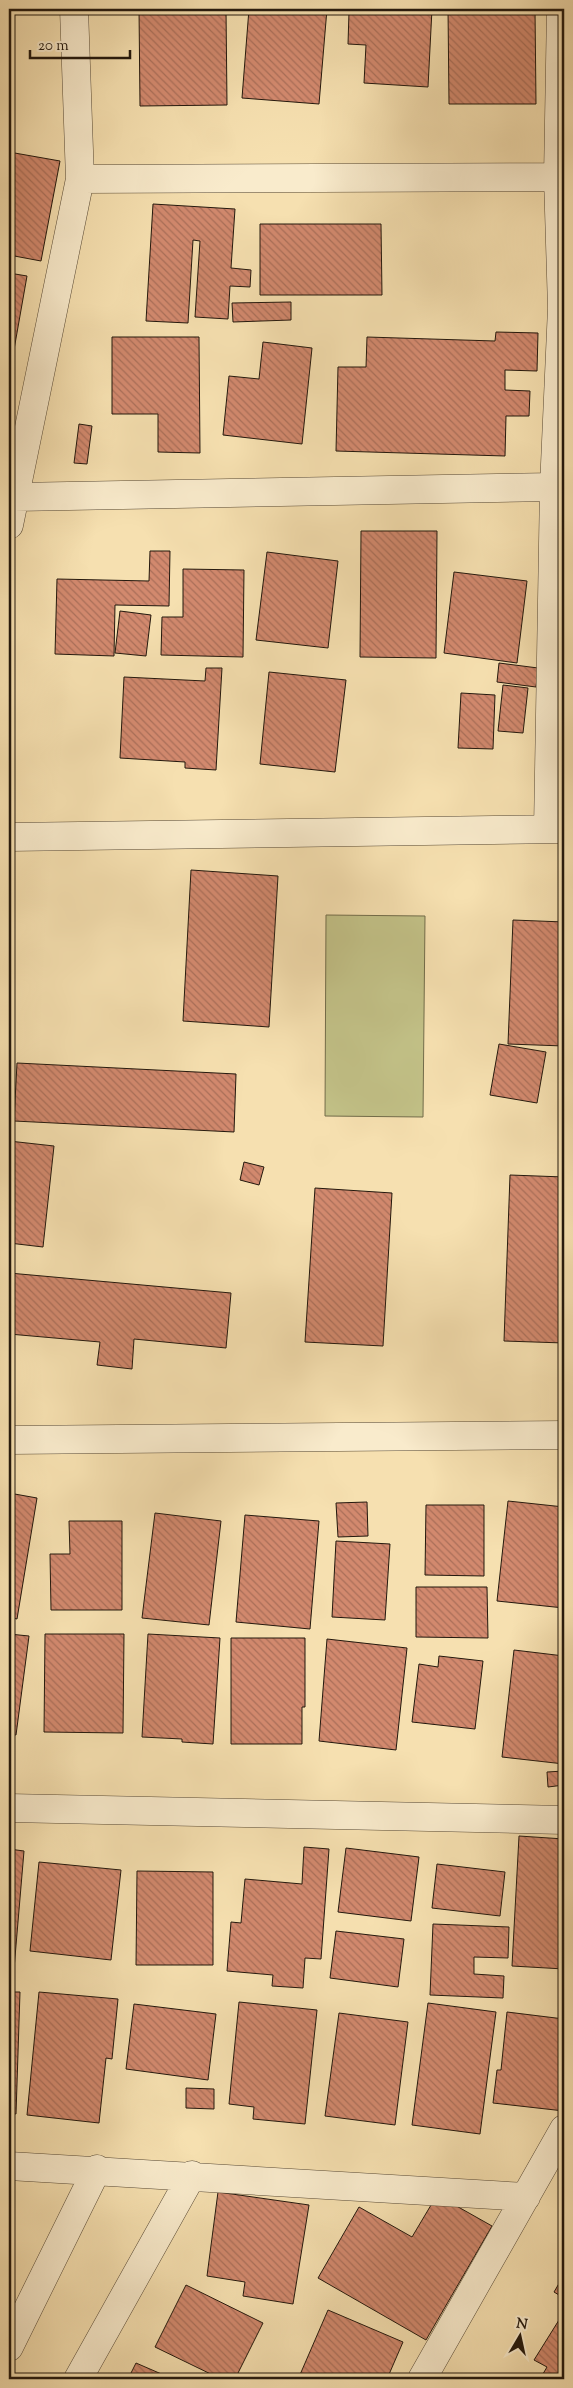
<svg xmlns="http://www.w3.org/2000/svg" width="573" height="2388" font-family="'Sorts Mill Goudy',serif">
	<defs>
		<pattern id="building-back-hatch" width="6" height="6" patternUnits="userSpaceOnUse" patternTransform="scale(1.25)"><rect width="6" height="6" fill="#d2896e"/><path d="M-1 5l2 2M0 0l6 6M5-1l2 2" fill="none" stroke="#aa6f59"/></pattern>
	</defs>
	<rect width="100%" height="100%" fill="#f6e0b0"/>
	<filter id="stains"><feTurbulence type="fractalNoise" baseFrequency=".004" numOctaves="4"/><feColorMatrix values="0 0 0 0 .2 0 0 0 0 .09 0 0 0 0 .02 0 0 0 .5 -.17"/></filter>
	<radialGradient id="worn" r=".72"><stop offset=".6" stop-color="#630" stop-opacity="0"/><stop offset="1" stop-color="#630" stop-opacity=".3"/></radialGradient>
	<path fill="#c2c187" stroke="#726c4a" d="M326,915L425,916L423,1117L325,1116Z"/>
	<path fill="url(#building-back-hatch)" stroke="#23180d" d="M139,9H226L227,105L140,106Z
		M249,9H327L319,104L242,98Z
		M385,9H432L428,87L364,83L366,45L348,44L349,12L385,14Z
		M448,9H535L536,104H449Z
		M9,152L60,161L41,261L9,255Z
		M153,204L235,209L231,268L251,270L250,287L230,286L228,319L195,317L200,241L193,240L188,323L146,321Z
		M260,224H381L382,295H260Z
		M9,273L27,276L9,378Z
		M291,302V320L233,322L232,303Z
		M496,332L538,333L537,371L505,370V390L530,391L529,416H506L505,456L336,451L338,367H366L367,337L495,341Z
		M112,337H199L200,453L158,452V414H112Z
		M263,342L312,348L302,444L223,435L229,376L259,379Z
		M79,424L92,426L87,464L74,463Z
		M361,531H437L436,658L360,657Z
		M150,551H170L169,606L115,605L114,656L55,654L57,579L149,581Z
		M267,552L338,561L328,648L256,640Z
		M183,569L244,570L243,657L161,655L162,617H183Z
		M454,572L527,581L517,663L444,653Z
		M120,611L151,615L146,656L115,653Z
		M499,663L538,668L536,687L497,682Z
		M206,668H222L216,770L185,768V762L120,758L124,677L205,681Z
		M269,672L346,680L335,772L260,764Z
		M503,685L528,688L523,733L498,731Z
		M461,693L495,695L493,749L458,748Z
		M191,870L278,876L269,1027L183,1021Z
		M513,920L564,922V1091H562L564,1046L508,1044Z
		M499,1044L546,1052L537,1103L490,1095Z
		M17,1063L236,1074L234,1132L14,1121Z
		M9,1141L54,1146L43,1247L9,1243Z
		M244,1162L264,1167L259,1185L240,1180Z
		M510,1175L564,1177V1343L504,1341Z
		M315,1188L392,1193L383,1346L305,1342Z
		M9,1273L231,1293L226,1348L134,1339L132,1369L97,1365L100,1342L9,1334Z
		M9,1493L37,1498L17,1619L9,1617Z
		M508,1501L564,1507V1608L497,1601Z
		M367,1502L368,1536L338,1537L336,1503Z
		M426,1505H484V1576L425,1575Z
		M155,1513L221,1521L209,1625L142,1618Z
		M245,1515L319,1521L310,1629L236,1622Z
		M69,1521H122V1610H51L50,1554H70Z
		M336,1541L390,1544L385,1620L332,1617Z
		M416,1587H487L488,1638L416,1637Z
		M9,1634L29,1636L16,1735L9,1734Z
		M45,1634H124L123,1733L44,1732Z
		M148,1634L220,1638L213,1744L182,1742V1739L142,1737Z
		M231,1638H305V1707H302V1744H231Z
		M327,1639L407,1648L396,1750L319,1741Z
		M514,1650L564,1656V1764L502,1757Z
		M439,1656L483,1661L475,1729L412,1722L419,1664L438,1667Z
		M564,1771V1785L548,1787L547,1772Z
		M519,1836L564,1839V1969L512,1966Z
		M304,1847L329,1849L321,1959L305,1958L303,1988L272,1986L273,1975L227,1971L231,1922L241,1923L245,1879L302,1884Z
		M346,1848L419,1857L411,1921L338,1912Z
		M9,1849L24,1851L14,1969L9,1968Z
		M39,1862L121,1870L111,1960L30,1951Z
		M437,1864L505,1872L500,1916L432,1908Z
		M137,1871L213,1872V1965H136Z
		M433,1924L509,1927L508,1958L474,1957V1974L504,1976L503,1998L430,1995Z
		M336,1931L404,1939L398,1987L330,1978Z
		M9,1992H20L16,2114L9,2113Z
		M39,1992L118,1999L112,2059L106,2058L99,2123L27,2115Z
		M239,2002L317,2010L305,2124L253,2119L254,2107L229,2104Z
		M428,2003L496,2012L480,2134L412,2125Z
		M134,2004L216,2014L208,2080L126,2069Z
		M507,2012L564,2019L562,2077L564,2078V2111L493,2103L497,2070H501Z
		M339,2013L408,2022L395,2125L325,2116Z
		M186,2088L214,2089V2109L186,2108Z
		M218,2192L309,2205L293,2304L243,2296L245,2282L207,2276Z
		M437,2195L492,2226L426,2340L318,2278L359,2207L412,2237Z
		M564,2275V2298L554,2292Z
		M186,2285L263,2323L235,2379H221L155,2347Z
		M328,2310L403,2342L387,2379H305L299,2377Z
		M559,2320L564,2323V2379H540L547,2367L534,2360Z
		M136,2363L173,2379H128Z"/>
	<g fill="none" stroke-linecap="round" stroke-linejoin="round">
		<defs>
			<path id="minor" d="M80,179L558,177
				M15,497L554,487
				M9,525L80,179L74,9
				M548,829L554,487L562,308L558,177L561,9
				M9,837L564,829
				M9,1440L564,1435
				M9,1808L564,1820
				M9,2166L526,2197
				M9,2347L97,2169
				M78,2379L192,2175
				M422,2379L564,2129"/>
		</defs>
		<use href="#minor" stroke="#584a36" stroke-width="29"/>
		<use href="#minor" stroke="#f9ebcc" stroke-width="28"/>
	</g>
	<rect width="573" height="2388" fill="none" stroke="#f6e0b0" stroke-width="30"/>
	<rect x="10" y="10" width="553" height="2368" fill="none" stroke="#23180d" stroke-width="2.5"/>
	<rect x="15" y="15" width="543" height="2358" fill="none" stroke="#23180d"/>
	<g transform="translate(520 2336) rotate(9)" stroke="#f9ebcc" stroke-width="4" paint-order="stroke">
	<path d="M0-4L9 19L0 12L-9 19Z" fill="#23180d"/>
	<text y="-8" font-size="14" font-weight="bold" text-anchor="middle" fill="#23180d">N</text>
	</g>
	<path d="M30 50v8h100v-8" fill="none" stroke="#23180d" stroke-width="2.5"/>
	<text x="38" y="50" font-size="15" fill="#23180d" stroke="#f9ebcc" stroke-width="4" paint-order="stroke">20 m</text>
	<rect width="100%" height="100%" filter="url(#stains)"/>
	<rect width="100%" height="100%" fill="url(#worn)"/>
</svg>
